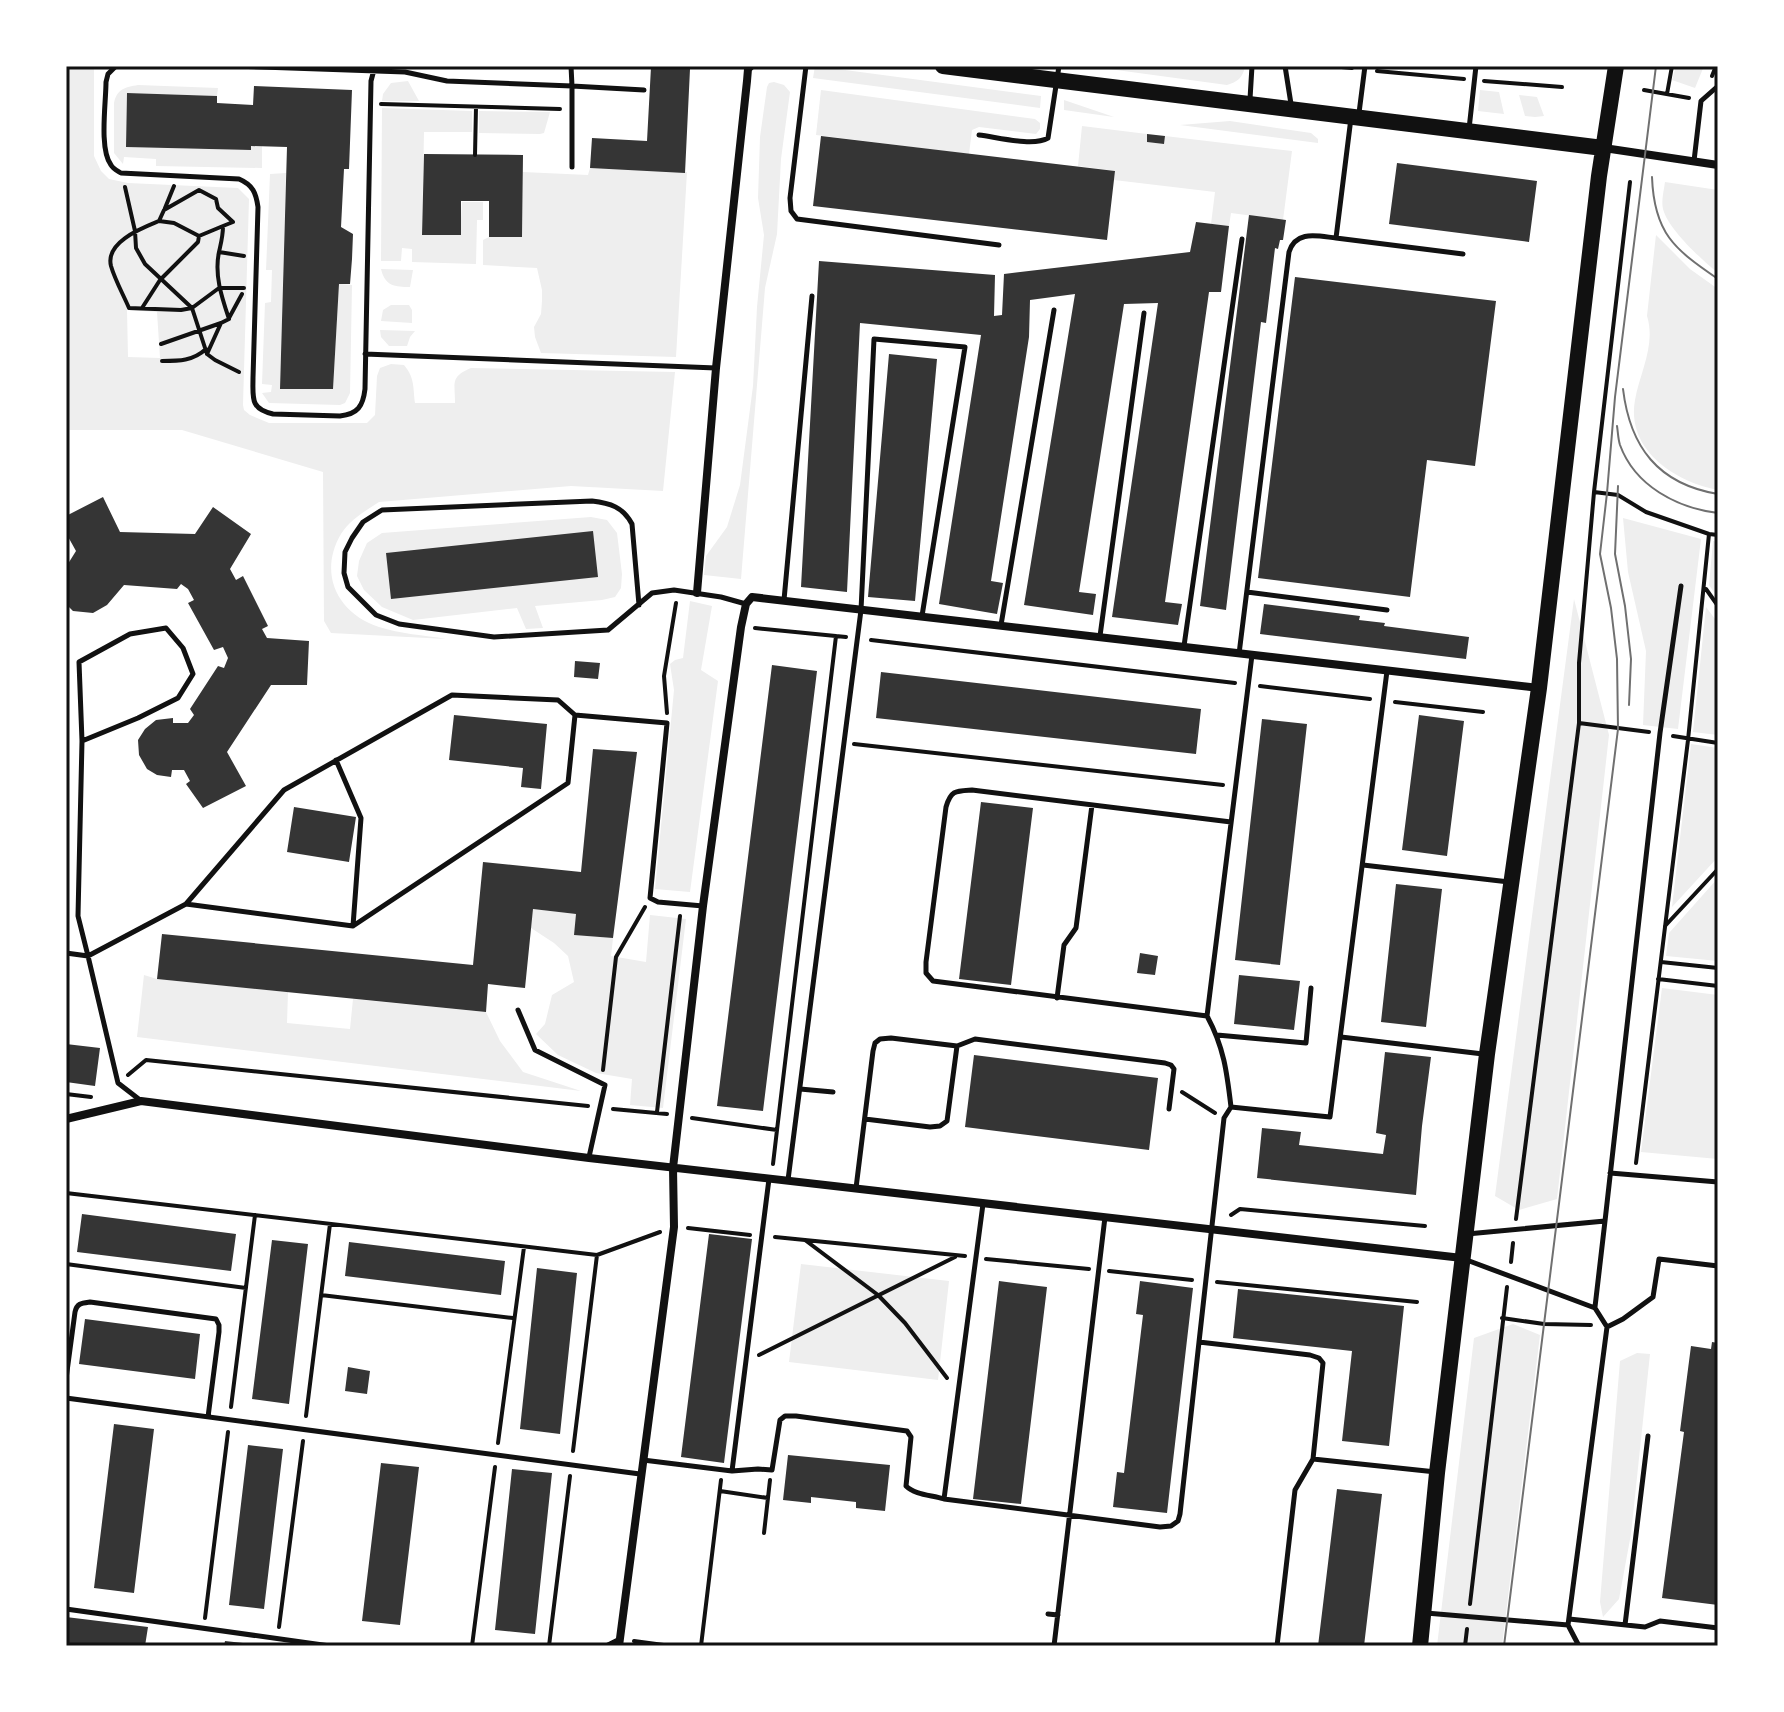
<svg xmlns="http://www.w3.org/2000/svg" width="1784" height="1712" font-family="Lora,serif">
	<rect width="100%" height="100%" fill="#fff"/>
	<path fill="#eee" fill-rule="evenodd" d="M66,66H94V156L101,171L109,179L128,183L238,188L249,199L243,405L244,410L250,415L269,423H367L375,415L377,376L380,368L391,364L404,365C415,378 413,388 415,403H455C455,382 450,377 471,368L675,372L663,491L571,486L379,502C365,511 350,520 341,534C318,573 337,613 379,627C400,634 424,635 446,639L331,633L324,621L323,472L182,430H66ZM127,310L157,312L160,358L128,357Z
		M815,66L1041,96L1040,108L813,78Z
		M1087,66H1245C1243,78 1237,82 1227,85Z
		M1676,66H1704L1695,88L1672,80Z
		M408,81L419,101H382L383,94L391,83Z
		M774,82L784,85L790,92L781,159L777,234L765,288L741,579L704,575L706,556L727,527L740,485L753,386L757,307L764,235L758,198L760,137L767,87L769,83Z
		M138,85L218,88L217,96L127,93L126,147L250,150L251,146H262V168L156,166V159L124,157L123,164L114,153V103C117,89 125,87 138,85Z
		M821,90L1035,119L1040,123V129L1036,134L979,127L972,130L969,154L816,135Z
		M1480,90L1499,92L1504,114L1478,111Z
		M1519,95L1537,97L1544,116L1535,117L1525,116Z
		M1064,100L1114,117L1064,110Z
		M382,108L472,111V132H424L422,234L460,235L462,202H483V220H477L476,264L412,262V249L402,248L401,261H381Z
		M479,111L550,112L544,133L540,134L479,133Z
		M1230,121L1311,133L1318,139V143L1180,125Z
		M1082,126L1147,134V142L1164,144L1165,136L1292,151L1283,220L1231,213L1229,226L1211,224L1215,192L1114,180L1115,171L1078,166Z
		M590,168L687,172L676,357L541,353L535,337L534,327L541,314L542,301V290L537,268L483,265V240L489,237H522L523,172L588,175Z
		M286,173L280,388L333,389L339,284L352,285L350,393L345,403L340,405L269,403L262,393L271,392L272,385L262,384L265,303L271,302L272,270H266L270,174Z
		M1665,182L1718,190V273C1702,260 1668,229 1663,209C1661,201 1664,190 1665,182Z
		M1656,235L1690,269L1718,289V490C1675,482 1626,450 1635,400C1640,372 1656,345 1647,316Z
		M381,269L413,270L410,287C395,287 385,286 381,269Z
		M391,305H409L412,310V323L381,321L383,310Z
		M380,330L415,331L410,337L407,346H389L381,337Z
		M591,517L607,520L617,533L622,574L621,588L615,597L602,600L535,606L543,628L526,629L517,608L413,620L382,607L364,590L357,576L359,561L367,543L382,533Z
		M1623,518L1701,539L1678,729L1643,725L1646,651L1628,572Z
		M1713,541L1718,542V598L1709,585Z
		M1574,599L1609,735L1557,1199L1519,1210L1495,1196Z
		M690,601L712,606L701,670L718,681L690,892L655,889L674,690L670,664L675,660L683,658Z
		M1706,607L1718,623V735L1693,732Z
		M1691,744L1718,748V857L1672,907Z
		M1718,878V961L1666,956L1669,933Z
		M533,909L576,914L575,935L613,938L611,956L646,962L650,915L686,919L663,1108L630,1105L632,1079L596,1073L558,1055L536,1034L545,1024L552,995L574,982L568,956L554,943L531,928Z
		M144,975L157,979L288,992L287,1023L350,1029L353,999L486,1012L500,1041L523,1072L581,1091L137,1037Z
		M1662,988L1718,995V1159L1641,1152Z
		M801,1264L949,1281L938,1380L789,1362Z
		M1513,1324L1540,1335L1502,1646H1437L1474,1338Z
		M1637,1353L1650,1354L1631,1534L1619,1599L1603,1617L1600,1602L1620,1361Z"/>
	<path fill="#353535" d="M651,67L690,69L685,173L590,168L592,138L647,141Z
		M254,86L352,90L349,169H344L341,227L353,234L352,259L350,284H339L333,389H280L287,147L251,146V150L126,147L127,93L217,96V103L253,105Z
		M1147,134L1165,136L1164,144L1147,142Z
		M821,136L1115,171L1107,240L813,206Z
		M424,154L523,155L522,237H489V201H461V235H422Z
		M1397,163L1537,181L1529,242L1389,224Z
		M1249,215L1286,220L1283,240H1280L1278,249L1275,248L1266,323L1261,322L1226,610L1200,606Z
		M1196,222L1229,226L1221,292H1209L1165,602L1182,604L1178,625L1112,617L1158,303L1124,304L1079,592L1096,594L1093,615L1024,605L1075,294L1030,300L1029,337L991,581L1003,583L997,614L939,604L981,335L860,323L847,592L801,587L819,261L995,275L994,316L1002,315L1004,274L1190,252Z
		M1295,277L1496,301L1475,466L1427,460L1410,597L1258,578Z
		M889,354L937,359L915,601L868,597Z
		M103,497L120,532L195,534L213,507L251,534L230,569L236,580L243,576L268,626L262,629L267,638L309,641L307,685H271L227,752L246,786L203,808L186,784L190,781L184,770H172L171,777L157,775L147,769L139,755L138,740L145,729L156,720L173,718V723H188L194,715L190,709L218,666L224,668L228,658L223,647L214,650L188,603L194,600L188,589L181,584L177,589L124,585L107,605L93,613L73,611L66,604V567L76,551L66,533V516Z
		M593,531L598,577L391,599L386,553Z
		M1264,604L1360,616L1359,620L1385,623L1384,626L1469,637L1466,659L1260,634Z
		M575,661L600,663L598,679L574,677Z
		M772,665L817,671L763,1111L717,1106Z
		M881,672L1201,709L1196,754L876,718Z
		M454,715L547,724L541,789L521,787L523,768L449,760Z
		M1419,715L1464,721L1447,856L1402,850Z
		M1262,719L1307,724L1280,965L1235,960Z
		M593,749L637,752L613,938L574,935L576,914L533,909L525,988L488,984L486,1012L157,979L162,934L473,965L483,862L581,872Z
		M981,802L1033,808L1011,985L959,979Z
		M294,807L356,817L349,862L287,852Z
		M1396,884L1442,889L1426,1027L1381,1022Z
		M1140,953L1158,956L1155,975L1137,973Z
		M1239,975L1300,981L1294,1030L1234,1024Z
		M66,1044L100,1048L95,1086L66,1082Z
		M1385,1052L1431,1057L1422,1126L1416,1195L1257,1178L1262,1128L1301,1132L1299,1145L1383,1154L1386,1135L1376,1133Z
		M974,1055L1158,1078L1149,1150L965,1127Z
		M82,1214L236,1234L231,1271L77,1252Z
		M709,1234L752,1239L724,1463L681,1457Z
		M272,1240L308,1244L289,1404L252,1399Z
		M349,1242L505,1261L501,1295L345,1276Z
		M537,1268L577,1273L560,1434L520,1429Z
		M999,1281L1047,1287L1021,1504L973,1499Z
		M1140,1281L1193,1288L1167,1513L1113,1507L1117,1472L1124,1473L1143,1315L1136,1314Z
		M1238,1289L1404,1306L1389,1446L1342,1441L1352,1351L1233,1338Z
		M85,1319L200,1334L195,1379L79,1364Z
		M1712,1342L1718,1343V1605L1662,1598L1684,1432L1680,1431L1691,1346L1711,1349Z
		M348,1367L370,1371L367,1394L345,1391Z
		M114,1424L154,1429L134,1593L94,1588Z
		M248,1445L283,1449L264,1609L229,1605Z
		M788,1455L890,1465L885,1511L856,1508V1502L811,1497V1503L783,1500Z
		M381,1463L419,1467L400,1625L362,1621Z
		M512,1469L552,1473L535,1634L495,1630Z
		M1337,1489L1382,1494L1364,1646H1318Z
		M66,1617L148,1627L145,1646H66Z
		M225,1641L252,1644V1646H224Z"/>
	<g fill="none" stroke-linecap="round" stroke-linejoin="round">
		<path stroke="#111" stroke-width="4" d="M1331,66L1352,68
			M1377,71L1464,79
			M1712,76L1716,66
			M1484,81L1562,87
			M1644,90L1689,98
			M1667,94L1672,66
			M381,104L560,109
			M475,155L476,107
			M1630,182L1594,492L1579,663V723L1649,732
			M125,187L135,231L136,248L145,264L192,308L207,354L215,360L239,372
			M165,208L174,186
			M199,236L223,226
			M219,252L244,256
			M142,308L160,280L198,242L199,236L174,223L159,221
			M229,318L242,294
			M161,344L221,323
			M207,354L221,323L229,319C222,298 214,275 219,252C221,243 223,236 223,226L233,222L218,208L216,199L199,190L164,210L159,221C142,228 105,242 111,266C115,280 123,294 129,308L181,310L192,308L219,288H244
			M162,361C179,361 193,361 206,349
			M1594,492L1618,495L1646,512L1709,534L1718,535
			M1706,589L1718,606
			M755,628L846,637
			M871,640L1235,683
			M1260,686L1370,699
			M1395,702L1483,712
			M667,713L664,676L676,603
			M1673,736L1718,743
			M854,744L1223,785
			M1665,926L1718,869
			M1661,962L1718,968
			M1658,979L1718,986
			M603,1070L616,957L645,907
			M128,1075L146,1060L588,1106
			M1182,1092L1215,1113
			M66,1094L91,1097
			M613,1109L667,1114
			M657,1112L680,916
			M692,1118L777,1130L773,1164
			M777,1130L836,636
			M1636,1163L1688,740L1709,534
			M66,1193L597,1255L660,1232
			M1231,1215L1240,1209L1425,1226
			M1516,1219L1579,723
			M688,1228L750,1235
			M775,1237L965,1256
			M805,1240L878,1295L905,1323L947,1378
			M986,1259L1089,1269
			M1511,1262L1513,1243
			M66,1264L246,1288
			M1109,1271L1192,1280
			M1217,1282L1417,1302
			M321,1295L513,1318
			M1502,1318L1544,1324L1591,1325
			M759,1355L955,1257
			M231,1407L255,1215
			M306,1416L330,1224
			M498,1443L524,1247
			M573,1451L597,1255
			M720,1491L768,1498
			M764,1533L770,1480
			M1470,1604L1507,1287
			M205,1618L228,1432
			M279,1627L303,1441
			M634,1641L671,1646
			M472,1646L495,1467
			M549,1646L570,1476
			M701,1646L721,1480
			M1465,1646L1467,1629"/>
		<path stroke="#111" stroke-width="5" d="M116,66L108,74L106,82C106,103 99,149 111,165C113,169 118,171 121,173L239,179C253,185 256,193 258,207L253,378C253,398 250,409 273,414L340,416C358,414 363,406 365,389L371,81L375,66
			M231,66L405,72L447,81L572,86L571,66
			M806,66L790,198L791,211L797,219L999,245
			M1285,66L1291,104
			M1250,99L1252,66
			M1359,113L1365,66
			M1469,129L1476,66
			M979,135C997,137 1033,147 1048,138L1059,66
			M1694,161L1701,101L1718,86
			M572,167V86L644,90
			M1336,238L1463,254
			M365,354L716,368
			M1247,592L1387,610
			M784,600L812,296
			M639,605L632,524C623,507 610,503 592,501L382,510L363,522L352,538L345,552L344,573L348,587L376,615L399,624L494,637L608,630L652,593L674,590L721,597L746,604
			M1001,625L1054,310
			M1100,636L1144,313
			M1184,646L1242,239
			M1239,654L1289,252C1296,230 1317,236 1336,238L1351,118
			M82,741L79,662L130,634L166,628L183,648L193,674L178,698L138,718L82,741L78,916L88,956L186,904L353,926L568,783L575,715L667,723L650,898L658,902L703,906
			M336,760L361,818L353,926
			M1363,865L1509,882
			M186,904L284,790L452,695L558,700L575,715
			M66,953L88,956L118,1083L140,1100
			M1057,998L1064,945L1076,928L1092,805
			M518,1010L535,1050L605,1085L589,1157
			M1207,1016L933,981L926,973V962L946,807C951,790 956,791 972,790L1231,822
			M1217,1035L1306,1043L1311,988
			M1341,1037L1483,1054
			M800,1089L833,1092
			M1231,1107C1227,1073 1224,1047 1207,1016L1252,655
			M865,1119L930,1127L940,1126L947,1121L957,1046
			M1610,1173L1718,1182
			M788,1180L861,610L874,339L965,347L922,616
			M856,1188L873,1051L875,1043L880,1039L891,1038L957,1046L975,1039L1165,1063L1171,1065L1174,1069L1169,1109
			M983,1204L944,1499L1160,1527L1171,1526L1178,1521L1180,1514L1199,1342
			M1605,1221L1660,733L1681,586
			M1467,1234L1605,1221L1595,1307
			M1464,1259L1595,1308L1607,1327L1623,1319L1653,1297L1659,1259L1718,1266
			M66,1379L75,1312C77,1303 82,1303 90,1302L216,1319L219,1325V1332L208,1417
			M66,1398L640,1474
			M1313,1459L1436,1472
			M643,1460L732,1471L758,1469L772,1470L780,1420L785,1416H796L907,1431L911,1437L906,1486C915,1495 932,1495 944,1499
			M732,1471L769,1179
			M66,1609L330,1646
			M1426,1613L1568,1625
			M1048,1614L1058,1615
			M1569,1619L1645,1627L1660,1621L1718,1628
			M1625,1625L1648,1436
			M606,1646L620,1639
			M1054,1646L1105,1217
			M1277,1646L1295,1490L1313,1459L1323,1363L1319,1358L1310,1355L1199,1342L1224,1118L1231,1107L1330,1117L1387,671
			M1579,1646L1568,1625L1607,1327"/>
		<path stroke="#111" stroke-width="8" d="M1604,148L1718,165
			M697,593L716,368L747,81L748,69L751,66
			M66,1119L141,1101L589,1158L1462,1258
			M619,1646L674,1227L673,1168L703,906L741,627L746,604L752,597L1539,688"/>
		<path stroke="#111" stroke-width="16" d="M943,66L1603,148
			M1420,1646L1437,1473L1487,1054L1539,688L1599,176L1616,66"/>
		<path stroke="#707070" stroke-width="2" d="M1652,177C1654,233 1674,249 1718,279
			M1623,389C1630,447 1658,484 1718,494
			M1617,426C1618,432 1618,439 1620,445C1635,486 1677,508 1718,513
			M1618,486L1615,554L1625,606L1631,659L1629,705
			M1504,1646L1618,729L1617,659L1611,608L1600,554L1607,493L1615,397L1656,66"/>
	</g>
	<rect width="1784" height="1712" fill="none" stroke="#ffffff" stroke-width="136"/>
	<rect x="68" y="68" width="1648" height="1576" fill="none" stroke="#111" stroke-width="3"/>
</svg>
